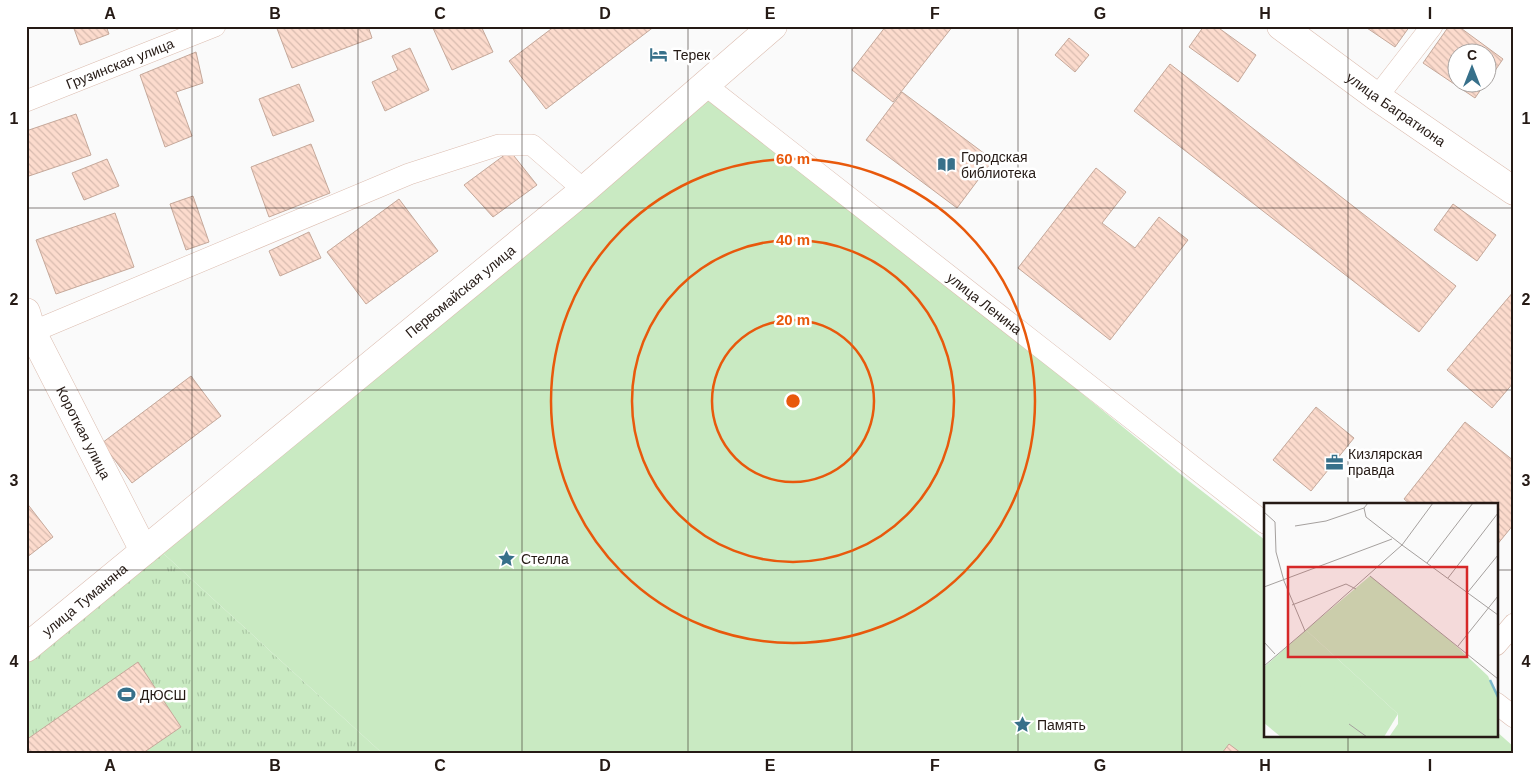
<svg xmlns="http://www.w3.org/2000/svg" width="1540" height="779" font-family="Helvetica,sans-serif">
	<defs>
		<pattern id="grass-tufts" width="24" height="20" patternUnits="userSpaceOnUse" patternTransform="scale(1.25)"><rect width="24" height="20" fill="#c9eac2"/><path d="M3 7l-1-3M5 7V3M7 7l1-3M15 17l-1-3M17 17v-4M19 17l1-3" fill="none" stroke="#acc8a6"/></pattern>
		<pattern id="building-back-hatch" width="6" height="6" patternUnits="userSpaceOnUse" patternTransform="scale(1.25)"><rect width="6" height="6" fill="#fcdbcd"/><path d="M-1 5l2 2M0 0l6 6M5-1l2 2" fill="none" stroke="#d8bbaf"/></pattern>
	</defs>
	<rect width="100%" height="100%" fill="#fafafa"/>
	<path fill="url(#grass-tufts)" d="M153,544L382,753H26V658Z"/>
	<path fill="#c9eac2" d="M704,84L1189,481L1265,540V735H1496V731L1514,747V753H382L153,544Z"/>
	<path fill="url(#building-back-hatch)" stroke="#c5a89a" d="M73,26H106L109,34L80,45Z
		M276,26H368L372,38L292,68Z
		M432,26H481L493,52L452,70Z
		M555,26H655L546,109L509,61Z
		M886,26H953L893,102L852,70Z
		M1204,26H1216L1256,55L1238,82L1189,47Z
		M1364,26H1410L1395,47Z
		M1449,26H1458L1503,59L1488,81V52H1458V82H1486L1475,98L1423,63Z
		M1069,38L1089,55L1075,72L1055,55Z
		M410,48L429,90L385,111L372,82L398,70L392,56Z
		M196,52L203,83L176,92L192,136L165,147L140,75Z
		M1170,64L1456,286L1419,332L1134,111Z
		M299,84L314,121L273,136L259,99Z
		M902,92L993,160L957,208L866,140Z
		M76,114L91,155L26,177V131Z
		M311,144L330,193L269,217L251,167Z
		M510,151L537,185L493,217L464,185Z
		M107,159L119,186L84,200L72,173Z
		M1096,168L1126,192L1102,223L1135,248L1159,217L1188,240L1110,340L1018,268Z
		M193,196L209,242L186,250L170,204Z
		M399,199L438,251L366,304L327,252Z
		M1453,204L1496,235L1477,261L1434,230Z
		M115,213L134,267L56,294L36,240Z
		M309,232L321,258L280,276L269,251Z
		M1514,291V382L1492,408L1447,370Z
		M191,376L221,416L132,483L102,443Z
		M1316,407L1354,438L1311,491L1273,460Z
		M1465,422L1514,461V524L1496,546V504H1410L1404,499Z
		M26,502L53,537L26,558Z
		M138,662L181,727L143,753H26V740Z
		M1229,744L1241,753H1222Z"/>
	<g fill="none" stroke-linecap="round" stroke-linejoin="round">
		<defs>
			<g id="street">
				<path id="s1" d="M704,84L1265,523"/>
				<path d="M1377,97L1432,26"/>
				<path id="s2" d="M26,101L215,26"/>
				<path d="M32,332L409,174L499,145H532L584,190"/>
				<path d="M1496,645L1514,624"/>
				<path d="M1496,703L1514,717"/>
			</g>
			<g id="secondary">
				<path id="s3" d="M1281,26L1377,97L1514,191"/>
				<path id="s4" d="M26,312L32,332L144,551"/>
				<path id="s5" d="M26,648L584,190L773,26"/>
			</g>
		</defs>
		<use href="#street" stroke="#dcbdb0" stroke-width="22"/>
		<use href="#secondary" stroke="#dcbdb0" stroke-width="29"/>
		<use href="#street" stroke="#fff" stroke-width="21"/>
		<use href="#secondary" stroke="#fff" stroke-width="28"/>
	</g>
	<path fill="none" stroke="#251a15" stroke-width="1" stroke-opacity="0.55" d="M192,26V753M358,26V753M522,26V753M688,26V753M852,26V753M1018,26V753M1182,26V753M1348,26V504M26,208H1514M26,390H1514M26,570H1265M1496,570H1514M1348,735V753"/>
	<g fill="none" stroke="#e8590c" stroke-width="2.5">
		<circle cx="793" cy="401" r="81"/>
		<circle cx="793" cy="401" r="161"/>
		<circle cx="793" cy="401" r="242"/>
	</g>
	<defs>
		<symbol id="hotel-bare" viewBox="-9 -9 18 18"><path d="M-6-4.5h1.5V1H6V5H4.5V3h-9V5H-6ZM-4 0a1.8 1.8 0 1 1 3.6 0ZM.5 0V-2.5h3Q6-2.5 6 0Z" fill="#37708a" stroke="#fff" stroke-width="2.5" paint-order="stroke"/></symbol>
		<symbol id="library-bare" viewBox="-9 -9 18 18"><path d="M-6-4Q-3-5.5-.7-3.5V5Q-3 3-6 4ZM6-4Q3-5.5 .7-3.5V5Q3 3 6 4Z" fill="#37708a" stroke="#fff" stroke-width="2.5" paint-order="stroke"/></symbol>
		<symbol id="office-bare" viewBox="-9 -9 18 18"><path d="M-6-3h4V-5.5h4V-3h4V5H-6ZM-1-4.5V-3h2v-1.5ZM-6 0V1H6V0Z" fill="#37708a" stroke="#fff" stroke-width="2.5" paint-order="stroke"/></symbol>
		<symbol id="sight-bare" viewBox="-9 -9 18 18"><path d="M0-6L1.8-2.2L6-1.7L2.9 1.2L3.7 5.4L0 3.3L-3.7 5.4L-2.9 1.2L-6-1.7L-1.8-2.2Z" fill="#37708a" stroke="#fff" stroke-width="2.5" paint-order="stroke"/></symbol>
		<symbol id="stadium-bare" viewBox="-9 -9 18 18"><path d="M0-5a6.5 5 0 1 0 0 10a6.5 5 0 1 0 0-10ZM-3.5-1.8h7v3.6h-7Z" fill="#37708a" stroke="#fff" stroke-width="2.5" paint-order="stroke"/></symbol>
	</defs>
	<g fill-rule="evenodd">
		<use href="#hotel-bare" x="646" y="42" width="25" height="25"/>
		<use href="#library-bare" x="934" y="152" width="25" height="25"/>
		<use href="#office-bare" x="1322" y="450" width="25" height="25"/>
		<use href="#sight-bare" x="494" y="546" width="25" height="25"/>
		<use href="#stadium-bare" x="114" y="682" width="25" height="25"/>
		<use href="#sight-bare" x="1010" y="712" width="25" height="25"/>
	</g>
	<g text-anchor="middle" stroke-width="5" stroke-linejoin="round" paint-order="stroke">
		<g font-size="14" fill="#251a15" stroke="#fff" text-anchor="start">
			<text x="673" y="60">Терек</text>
			<text x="961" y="162">Городская<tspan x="961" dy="16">библиотека</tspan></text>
			<text x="1348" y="459">Кизлярская<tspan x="1348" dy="16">правда</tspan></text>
			<text x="521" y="564">Стелла</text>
			<text x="140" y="700">ДЮСШ</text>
			<text x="1037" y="730">Память</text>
		</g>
		<g font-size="14" fill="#251a15" stroke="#fff">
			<text dy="5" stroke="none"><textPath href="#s2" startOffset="101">Грузинская улица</textPath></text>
			<text dy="5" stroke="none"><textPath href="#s3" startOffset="142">улица Багратиона</textPath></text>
			<text dy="5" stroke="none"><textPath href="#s5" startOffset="562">Первомайская улица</textPath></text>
			<text dy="5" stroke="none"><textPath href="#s1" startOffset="356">улица Ленина</textPath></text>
			<text dy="5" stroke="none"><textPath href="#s4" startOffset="134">Короткая улица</textPath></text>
			<text dy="5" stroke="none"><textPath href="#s5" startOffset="76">улица Туманяна</textPath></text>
		</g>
	</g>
	<g transform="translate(1264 503)">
		<rect width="234" height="234" fill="#fafafa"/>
		<path d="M42,127L134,211L120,234H17L0,220V164Z" fill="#c9eac2"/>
		<path d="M106,73L189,140L224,173L234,195V234H125L134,221V211L42,127ZM60,160L67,165L72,175L64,226L59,234H37L31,222L38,170L47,161ZM87,182L95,187L84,202L77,197Z" fill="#c9eac2"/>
		<path fill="none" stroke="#7cb9cd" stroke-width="2.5" d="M226,177L234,194"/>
		<path fill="none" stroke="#a5a09e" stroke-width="1" d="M100,5L102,14L138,42L169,0M0,9L11,19L12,49L20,78L41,128L138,42L234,112M31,23L62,18L100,5L104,0M163,60L209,0M106,73L234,176M184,75L234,10M0,84L128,36M204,89L234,52M28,102L82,81L92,86M0,139L11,151M194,143L234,93M0,163L41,128M85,221L103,234"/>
		<path fill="#d62828" fill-opacity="0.15" stroke="#d62828" stroke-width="2.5" d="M24,64H203V154H24Z"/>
		<rect width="234" height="234" fill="none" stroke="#251a15" stroke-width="2.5"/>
	</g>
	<circle cx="793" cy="401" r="8" fill="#e8590c" stroke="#fff" stroke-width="2.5"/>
	<g font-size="15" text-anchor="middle" font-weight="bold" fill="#e8590c" stroke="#fff" stroke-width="5" stroke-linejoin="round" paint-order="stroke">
		<text x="793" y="164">60 m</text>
		<text x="793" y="245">40 m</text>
		<text x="793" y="325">20 m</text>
	</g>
	<rect width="1540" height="779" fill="none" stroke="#ffffff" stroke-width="55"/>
	<g transform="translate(1472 68)"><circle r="24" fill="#ffffff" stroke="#a8a3a1"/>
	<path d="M0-4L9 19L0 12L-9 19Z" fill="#37708a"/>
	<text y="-8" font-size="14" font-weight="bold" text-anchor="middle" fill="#251a15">С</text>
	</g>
	<rect x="28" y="28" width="1484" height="724" fill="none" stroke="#251a15" stroke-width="2"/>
	<g font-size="16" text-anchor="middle" font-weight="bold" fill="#251a15">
		<text x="110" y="19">A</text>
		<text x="275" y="19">B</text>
		<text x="440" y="19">C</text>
		<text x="605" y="19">D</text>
		<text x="770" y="19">E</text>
		<text x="935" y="19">F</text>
		<text x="1100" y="19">G</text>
		<text x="1265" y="19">H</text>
		<text x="1430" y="19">I</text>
		<text x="14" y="124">1</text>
		<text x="1526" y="124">1</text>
		<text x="14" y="305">2</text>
		<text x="1526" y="305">2</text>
		<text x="14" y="486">3</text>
		<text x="1526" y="486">3</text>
		<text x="14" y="667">4</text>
		<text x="1526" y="667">4</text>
		<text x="110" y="771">A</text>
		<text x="275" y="771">B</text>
		<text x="440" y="771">C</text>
		<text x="605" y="771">D</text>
		<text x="770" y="771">E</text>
		<text x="935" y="771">F</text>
		<text x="1100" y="771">G</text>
		<text x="1265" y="771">H</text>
		<text x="1430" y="771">I</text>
	</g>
</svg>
